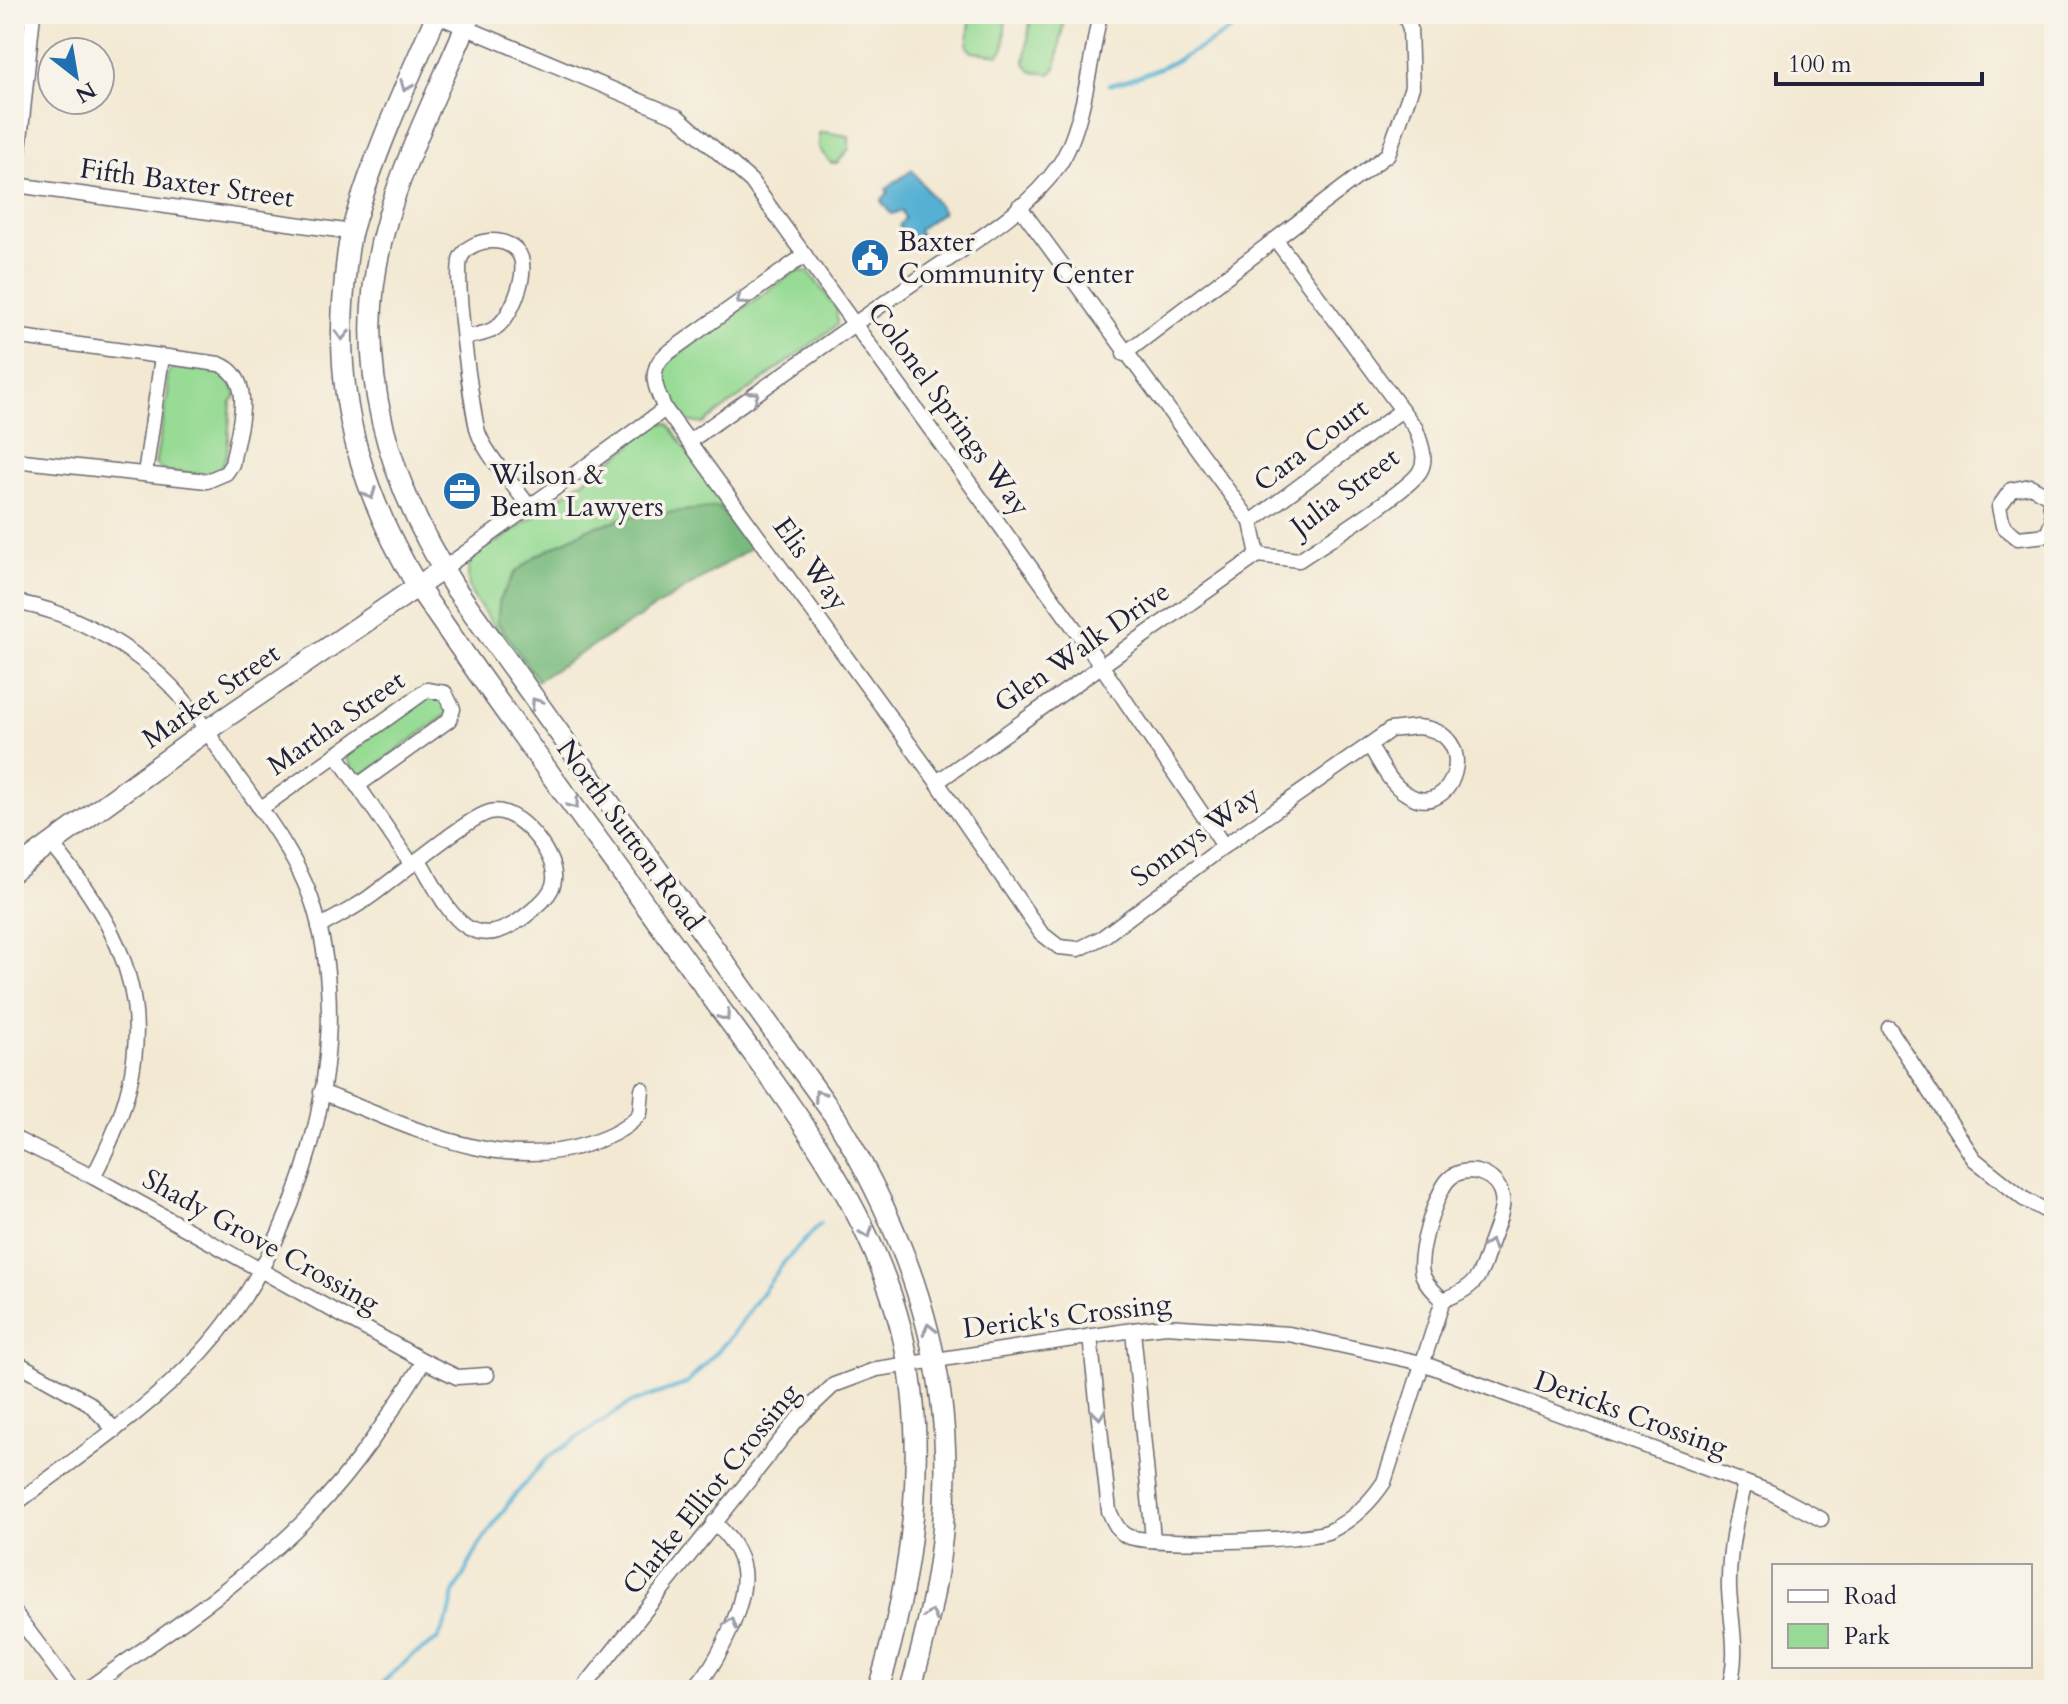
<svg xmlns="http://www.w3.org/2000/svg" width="2068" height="1704" font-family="Cardo,serif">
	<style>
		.green { fill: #97db94; stroke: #5c7e68; stroke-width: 2 }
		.forest { fill: #79bb7e; stroke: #4e6e5c; stroke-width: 2 }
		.water { fill: #55b0d3; stroke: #3c6987; stroke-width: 2 }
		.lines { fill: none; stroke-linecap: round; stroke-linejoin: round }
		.stream { stroke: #55b0d3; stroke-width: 4 }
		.street-casing { stroke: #6b6870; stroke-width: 17 }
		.secondary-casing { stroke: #6b6870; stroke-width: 23 }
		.street { stroke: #fff; stroke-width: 14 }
		.secondary { stroke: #fff; stroke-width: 20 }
		.oneway { stroke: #9c9ca7 }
		.labels { text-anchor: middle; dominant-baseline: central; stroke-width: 7; stroke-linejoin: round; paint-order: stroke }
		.street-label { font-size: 28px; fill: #22223b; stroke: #f7f3e8 }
		.poi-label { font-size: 28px; fill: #22223b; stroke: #f7f3e8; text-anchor: start }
	</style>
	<rect width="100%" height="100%" fill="#f7f3e8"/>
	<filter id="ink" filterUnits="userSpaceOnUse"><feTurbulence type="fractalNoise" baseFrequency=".0125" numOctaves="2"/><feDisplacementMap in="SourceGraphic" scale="16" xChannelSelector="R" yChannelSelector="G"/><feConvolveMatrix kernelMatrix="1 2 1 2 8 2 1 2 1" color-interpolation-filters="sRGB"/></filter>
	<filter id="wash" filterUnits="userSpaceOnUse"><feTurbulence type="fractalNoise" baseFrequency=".006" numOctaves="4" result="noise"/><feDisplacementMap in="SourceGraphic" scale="32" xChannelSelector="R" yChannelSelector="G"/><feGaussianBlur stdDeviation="1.8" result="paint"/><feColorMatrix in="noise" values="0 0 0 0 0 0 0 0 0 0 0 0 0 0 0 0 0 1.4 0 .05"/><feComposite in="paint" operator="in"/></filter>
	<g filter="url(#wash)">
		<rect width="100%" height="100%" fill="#f3e9d3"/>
		<!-- green -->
		<g class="green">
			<path d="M971,14H1006L1004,48L999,55L972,52L967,47Z"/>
			<path d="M1031,14H1065L1056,68L1050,74L1032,72L1025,63Z"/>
			<path d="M825,132L849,136V149L837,163H831L819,149V133Z"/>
			<path d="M796,271L809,272L837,309V325L703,424L685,421C672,403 654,386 665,364Z"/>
			<path d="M175,365C203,368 227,365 236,396L231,402L227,454L221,468L211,475L163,471L155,464L168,393L167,375Z"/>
			<path d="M663,423L669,424L736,523L743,525L756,544L534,682L472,595C462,573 470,542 498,542L631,446L634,439Z"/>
			<path d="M428,694H439L448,714L359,778L344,755Z"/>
		</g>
		<!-- forest -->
		<path class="forest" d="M719,507L752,547L538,680L497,622L500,598L515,573L536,556L588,529L627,517Z"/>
		<!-- water -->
		<path class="water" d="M912,170L943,212L918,230L921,235L913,241L899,226L905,218L901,211L891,214L881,201L888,192L886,189Z"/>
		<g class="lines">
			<!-- stream -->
			<g class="stream">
				<path d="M1109,85C1163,73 1211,42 1258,14"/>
				<path d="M374,1690L411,1657L438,1639L449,1616L454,1593L479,1546L510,1501L547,1458L630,1403L686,1384L729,1339L785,1261L820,1224"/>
			</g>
		</g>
	</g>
	<g filter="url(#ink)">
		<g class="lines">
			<!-- street casing -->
			<g class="street-casing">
				<g id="street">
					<path d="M436,15L678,117L751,181L1101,665L1224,846"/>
					<path d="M16,185L352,232"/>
					<path d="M14,197L33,14"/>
					<path d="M1019,206L1251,522L1258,555"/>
					<path d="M805,255L665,355C647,371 656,390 665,409L937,782L1041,933L1059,947L1079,949L1103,937L1224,846L1369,745"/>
					<path d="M14,336L219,364C258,379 237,432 232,464L226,473L207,481L14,460"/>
					<path d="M465,338C474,335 486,334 494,329C511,318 527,278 521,258C513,235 472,236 461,257C453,273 472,411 478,432C485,454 516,487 530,508"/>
					<path d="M1124,354L1388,154L1412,87L1410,28L1404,14"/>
					<path d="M690,441C764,388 838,335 913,283C961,249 1025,215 1059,165C1084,128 1090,59 1100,14"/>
					<path d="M145,474L162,357"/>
					<path d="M2030,486L2049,496L2053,519L2047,535L2018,538L2003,526L1999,507L2011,490Z"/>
					<path d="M1251,522L1402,410"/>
					<path d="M1258,555L1299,560C1321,545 1410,490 1420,471C1428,458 1420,442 1416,429L1276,240"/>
					<path d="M443,569L665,409"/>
					<path d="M14,602C77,612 147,654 187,704C204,724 217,747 232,769C263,812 302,862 316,914C356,1056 299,1247 201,1353C146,1412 78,1456 14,1505"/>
					<path d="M1417,727C1485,731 1452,823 1407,794C1389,784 1380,762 1369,745L1390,730Z"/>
					<path d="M336,754L412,865"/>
					<path d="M937,782L1258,555"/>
					<path d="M260,809L427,690L445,693L453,709L449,720L357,786"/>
					<path d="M52,845C146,957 163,1045 93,1177"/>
					<path d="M319,927C336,917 355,908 371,896C395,879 468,817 490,812C518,805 557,855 554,880C553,895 534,909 524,917C466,961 446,904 419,860"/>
					<path d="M1889,1028L1974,1159L2024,1199L2054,1215"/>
					<path d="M321,1092C406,1124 496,1174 588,1144C607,1138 628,1129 640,1113L642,1089"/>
					<path d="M14,1138L93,1177L424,1361L457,1377L487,1375"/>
					<path d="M1133,1330L1153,1539"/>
					<path d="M1090,1336L1109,1511C1113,1520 1118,1532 1127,1536C1148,1546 1309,1541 1330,1531C1354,1519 1370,1503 1384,1482L1443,1300C1476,1288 1481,1277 1490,1244C1494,1231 1505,1210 1502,1197C1498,1173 1466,1163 1449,1179C1436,1191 1415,1260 1423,1276C1427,1286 1436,1293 1443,1300"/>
					<path d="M14,1361L89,1403L115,1430"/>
					<path d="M14,1612L72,1690"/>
					<path d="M86,1690C163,1635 246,1581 312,1513C357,1467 390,1415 424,1361"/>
					<path d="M582,1690L796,1421L834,1385L877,1369L1133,1330L1166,1326L1289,1334L1422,1363L1770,1492L1821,1519"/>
					<path d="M693,1690C716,1666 748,1604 743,1570C740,1550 728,1535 714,1522"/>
					<path d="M1728,1690C1740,1657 1731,1623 1729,1589C1728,1553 1736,1517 1745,1483"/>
				</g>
			</g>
			<!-- secondary casing -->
			<g class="secondary-casing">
				<g id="secondary">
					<path d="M437,14C406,84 373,157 352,230C346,253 345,279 343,303C336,408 364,497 418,587C511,724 612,857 708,992C784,1097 869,1201 901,1329C930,1446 913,1576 878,1690"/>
					<path d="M471,14C443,81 409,147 388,217C348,350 383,475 455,588L836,1118C951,1310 975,1475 910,1690"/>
					<path d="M14,871L206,731L443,569"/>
				</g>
			</g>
			<!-- street -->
			<use href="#street" class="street"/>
			<!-- secondary -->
			<use href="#secondary" class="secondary"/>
		</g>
		<!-- one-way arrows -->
		<defs><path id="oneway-chevron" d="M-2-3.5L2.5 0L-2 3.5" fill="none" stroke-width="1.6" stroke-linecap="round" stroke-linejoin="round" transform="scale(2)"/></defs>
		<g class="oneway">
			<use href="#oneway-chevron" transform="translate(406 86) rotate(113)"/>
			<use href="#oneway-chevron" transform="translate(741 300) rotate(145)"/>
			<use href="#oneway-chevron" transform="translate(342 335) rotate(92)"/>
			<use href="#oneway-chevron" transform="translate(754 396) rotate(-36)"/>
			<use href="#oneway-chevron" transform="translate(370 494) rotate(69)"/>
			<use href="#oneway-chevron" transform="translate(536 703) rotate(-125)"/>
			<use href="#oneway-chevron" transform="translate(574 804) rotate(54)"/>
			<use href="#oneway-chevron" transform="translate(725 1016) rotate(55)"/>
			<use href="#oneway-chevron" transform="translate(819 1095) rotate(-126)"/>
			<use href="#oneway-chevron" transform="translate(867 1233) rotate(69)"/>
			<use href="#oneway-chevron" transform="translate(1490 1245) rotate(-72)"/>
			<use href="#oneway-chevron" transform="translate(929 1329) rotate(-104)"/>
			<use href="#oneway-chevron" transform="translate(1099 1414) rotate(84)"/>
			<use href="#oneway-chevron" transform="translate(931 1615) rotate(-77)"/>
			<use href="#oneway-chevron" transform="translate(731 1623) rotate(-72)"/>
		</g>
	</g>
	<!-- icons -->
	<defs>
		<g id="civic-disc" transform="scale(2)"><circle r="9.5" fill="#1f6fb2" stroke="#f7f3e8"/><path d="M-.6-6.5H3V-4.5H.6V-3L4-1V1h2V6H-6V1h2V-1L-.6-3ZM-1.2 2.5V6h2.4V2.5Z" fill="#fff"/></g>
		<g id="office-disc" transform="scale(2)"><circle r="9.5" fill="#1f6fb2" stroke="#f7f3e8"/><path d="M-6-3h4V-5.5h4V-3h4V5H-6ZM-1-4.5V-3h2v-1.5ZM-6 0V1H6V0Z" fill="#fff"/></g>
	</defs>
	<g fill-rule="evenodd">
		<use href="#civic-disc" x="870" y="258"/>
		<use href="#office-disc" x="462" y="491"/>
	</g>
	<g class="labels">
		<!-- street labels -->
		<g class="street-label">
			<text transform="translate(187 183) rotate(8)">Fifth Baxter Street</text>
			<text transform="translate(949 409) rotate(54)">Colonel Springs Way</text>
			<text transform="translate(1311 445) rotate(-37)">Cara Court</text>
			<text transform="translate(1345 492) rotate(-37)">Julia Street</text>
			<text transform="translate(811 564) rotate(54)">Elis Way</text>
			<text transform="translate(1082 647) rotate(-35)">Glen Walk Drive</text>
			<text transform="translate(211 696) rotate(-35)">Market Street</text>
			<text transform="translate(336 723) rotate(-35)">Martha Street</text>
			<text transform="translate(630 835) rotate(54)">North Sutton Road</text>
			<text transform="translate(1195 836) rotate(-36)">Sonnys Way</text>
			<text transform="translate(261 1241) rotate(29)">Shady Grove Crossing</text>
			<text transform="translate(1067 1316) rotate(-7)">Derick's Crossing</text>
			<text transform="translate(1631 1414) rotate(20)">Dericks Crossing</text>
			<text transform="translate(711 1489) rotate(-51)">Clarke Elliot Crossing</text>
		</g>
		<!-- poi labels -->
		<g class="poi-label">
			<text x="898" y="242">Baxter<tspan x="898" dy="32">Community Center</tspan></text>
			<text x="490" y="475">Wilson &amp;<tspan x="490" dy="32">Beam Lawyers</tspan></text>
		</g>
	</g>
	<!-- margin -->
	<rect width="2068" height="1704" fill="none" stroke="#f7f3e8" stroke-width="48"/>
	<!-- legend -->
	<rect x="1772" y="1564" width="260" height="104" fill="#f7f3e8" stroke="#a29fa3" stroke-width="2"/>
	<rect x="1788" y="1590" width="40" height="12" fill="#ffffff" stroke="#a29fa3" stroke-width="2"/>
	<text x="1844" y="1604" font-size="24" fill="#22223b">Road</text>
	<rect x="1788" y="1624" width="40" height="24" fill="#97db94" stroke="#a29fa3" stroke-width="2"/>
	<text x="1844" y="1644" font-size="24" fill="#22223b">Park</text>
	<!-- north arrow -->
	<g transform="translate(76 76) rotate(149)"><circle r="38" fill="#f7f3e8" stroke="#a29fa3" stroke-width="2"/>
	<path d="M0-6L14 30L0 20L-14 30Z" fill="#1f6fb2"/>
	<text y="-12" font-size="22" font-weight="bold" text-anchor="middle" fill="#22223b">N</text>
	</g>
	<!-- scale -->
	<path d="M1776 72v12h206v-12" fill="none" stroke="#22223b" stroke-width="4"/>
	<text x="1788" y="72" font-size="24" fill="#22223b" stroke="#f7f3e8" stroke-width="6" paint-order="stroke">100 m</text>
</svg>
